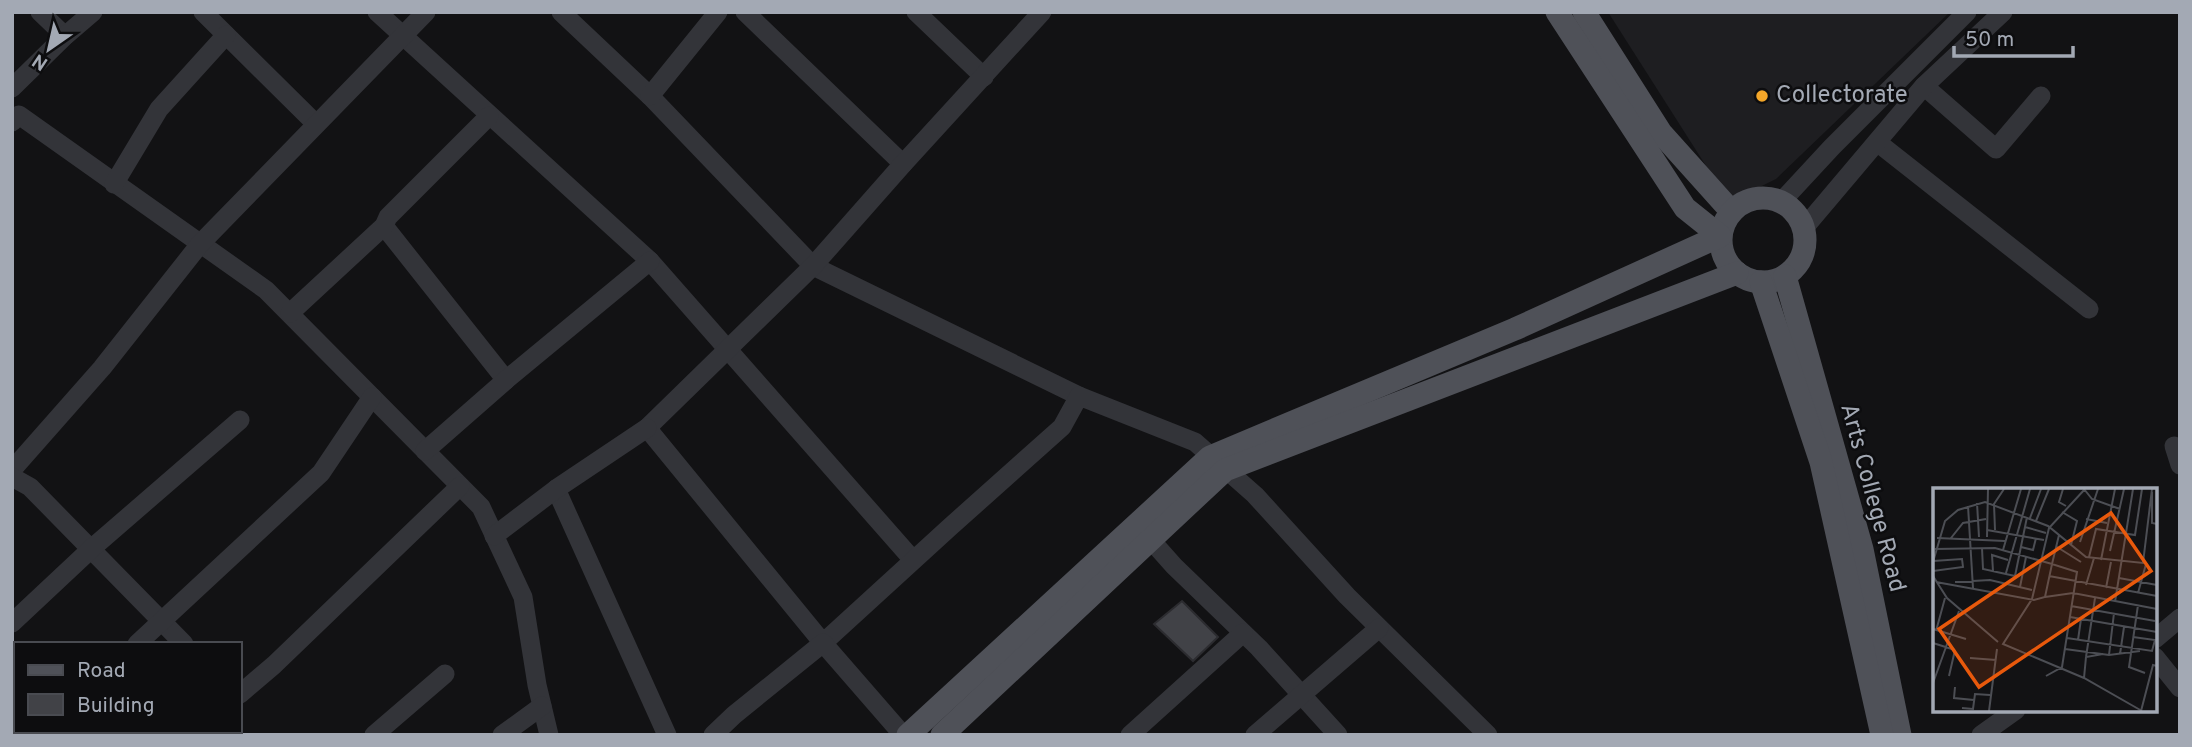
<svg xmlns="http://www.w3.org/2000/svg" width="2192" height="747" font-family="Overpass,sans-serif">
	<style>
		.built { fill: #1e1e21 }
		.building { fill: #414247; stroke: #2c2c30; stroke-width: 2 }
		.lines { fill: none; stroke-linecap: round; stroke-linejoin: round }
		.minor { stroke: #333439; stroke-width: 19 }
		.major { stroke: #4f5158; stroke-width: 23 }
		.poi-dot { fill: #f4a629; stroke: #0d0d0f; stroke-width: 2.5 }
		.labels { text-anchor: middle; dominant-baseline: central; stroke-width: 5; stroke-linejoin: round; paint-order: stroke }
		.poi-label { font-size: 24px; fill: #a3a9b4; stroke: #0d0d0f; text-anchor: start }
		.street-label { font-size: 24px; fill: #a3a9b4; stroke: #0d0d0f }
		.inset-road { fill: none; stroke: #4c4e54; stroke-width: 2 }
		.view { fill: #e8590c; fill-opacity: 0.15; stroke: #e8590c; stroke-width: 3.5 }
		.inset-edge { fill: none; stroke: #a3a9b4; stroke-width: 3.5 }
	</style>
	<rect width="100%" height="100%" fill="#121214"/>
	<!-- built -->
	<path class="built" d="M1608,12H1950L1776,179L1729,202Z"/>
	<!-- building -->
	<path class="building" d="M1182,601L1218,637L1193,661L1154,624Z"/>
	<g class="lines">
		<!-- minor -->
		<g class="minor">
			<path d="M40,12L65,36"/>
			<path d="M203,12L316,124"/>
			<path d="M377,12L650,261L913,560"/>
			<path d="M561,12L650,96L813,266L1079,396"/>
			<path d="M745,12L903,164"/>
			<path d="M916,12L984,77"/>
			<path d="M1042,12L903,164L813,266L647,428L823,643L950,527L1062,427L1079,396L1195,442L1255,495L1347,596L1488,735"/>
			<path d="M1924,86L1996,149L2041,96"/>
			<path d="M12,88L65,36L93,12"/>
			<path d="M650,96L718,12"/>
			<path d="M12,122L19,115L266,290L481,507L523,597L537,685L549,735"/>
			<path d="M1877,142L2089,309"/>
			<path d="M114,184L159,109L226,35"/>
			<path d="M1781,202L1832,147L1967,12"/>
			<path d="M384,226L506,380"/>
			<path d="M1804,228L1924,86L2003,12"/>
			<path d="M290,313L384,226L388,217L489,116"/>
			<path d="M2174,446L2180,465"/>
			<path d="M425,451L506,380L650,261"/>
			<path d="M12,470L102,368L200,244L426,12"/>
			<path d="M12,477L30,487L184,644"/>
			<path d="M556,489L667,735"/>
			<path d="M494,536L556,489L647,428"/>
			<path d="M1150,539L1174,566L1259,648L1338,735"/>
			<path d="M12,623L91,549L240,420"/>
			<path d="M2155,639L2180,618"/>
			<path d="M137,644L321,473L372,397"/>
			<path d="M2155,657L2180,688"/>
			<path d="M240,694L274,665L460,486"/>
			<path d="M140,731L143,735"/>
			<path d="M44,735L48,731"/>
			<path d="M374,735L445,674"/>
			<path d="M502,735L542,706"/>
			<path d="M713,735L734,715L823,643L903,735"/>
			<path d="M1130,735L1243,633"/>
			<path d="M1255,735L1379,628"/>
			<path d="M1981,735L2016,710"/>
		</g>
		<!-- major -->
		<g class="major">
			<path d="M1584,12L1661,133L1731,211"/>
			<circle cx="1763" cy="240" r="42"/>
			<path d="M1785,276L1862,549L1900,735"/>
			<path d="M1761,282L1821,462L1882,735"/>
			<path d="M908,735L1210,457L1515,329L1720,236L1685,208L1557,12"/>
			<path d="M942,735L1225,470L1737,273"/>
		</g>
	</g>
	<!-- markers -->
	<circle class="poi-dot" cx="1762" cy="96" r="7"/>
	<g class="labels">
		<!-- poi labels -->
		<g class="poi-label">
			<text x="1776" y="96">Collectorate</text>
		</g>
		<!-- street labels -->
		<g class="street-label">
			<text transform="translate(1872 498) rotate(75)">Arts College Road</text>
		</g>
	</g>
	<!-- overview -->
	<g transform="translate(1933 488)">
		<rect width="224" height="224" fill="#121214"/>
		<path class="inset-road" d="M130,1L126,14L133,18M151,1L159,11L187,21M152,1L116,40L99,111L70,156L151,190L209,223M219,4V35L224,36M44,15L46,49M35,18L40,100M129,24L144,33L138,57M97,30L108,1M153,31L174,35M103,33L116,1M92,39L113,45M54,42L111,52M62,42L61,16L71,1M54,49L55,1M4,50L72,53M18,50L30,35L53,31M147,54L165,1M88,59L100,62L103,50M124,59L148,74M49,60L50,81L82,88L94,29M2,61L62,60L119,76L126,47M70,62L88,1M177,63L191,1M156,69L163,41L202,47L209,1M168,72L182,1M0,74L12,33L25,22L52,14L115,38L153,69L210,75L219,1M0,83L30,79L29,71L0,73M60,83L59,67L75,72M73,85L97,1M0,88L14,110L65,154M116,88L224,108M186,90L224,97M3,94L101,112L112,109L119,76L144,84L129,179L113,188M22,94L57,92L99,102M153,97L161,70M87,99L93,69M173,100L178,74M205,105L213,76M112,109L140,105L224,121M182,114L200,1M205,117L196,179L212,185M138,118L222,133M137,129L224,144M0,141L33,151M3,143L12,110M134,150L219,163L222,152L200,149M145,152L148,131M0,155L22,162M132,161L176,167L207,163M187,166L191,139M176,167L181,125M153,169L162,110M37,170L63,172M16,188L22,162M151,190L153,169L170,166M0,195L26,123M22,199L21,210L41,212M29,220L40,221L42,206L57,207M56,223L64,161M208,223L220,177L224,178"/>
		<path class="view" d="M178,25L218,83L46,199L6,141Z"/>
		<rect width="224" height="224" class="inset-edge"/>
	</g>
	<!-- border -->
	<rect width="2192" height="747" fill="none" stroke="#a3a9b4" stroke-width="28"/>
	<!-- legend -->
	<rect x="14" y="642" width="228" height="91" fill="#0d0d0f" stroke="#494b51" stroke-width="2"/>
	<rect x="28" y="665" width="35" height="10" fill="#4f5158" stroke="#494b51" stroke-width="2"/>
	<text x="77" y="677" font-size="21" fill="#a3a9b4">Road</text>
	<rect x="28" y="694" width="35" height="21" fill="#414247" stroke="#494b51" stroke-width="2"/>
	<text x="77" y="712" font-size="21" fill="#a3a9b4">Building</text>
	<!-- north arrow -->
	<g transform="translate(49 49) rotate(214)" stroke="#0d0d0f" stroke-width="5" paint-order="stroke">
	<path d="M0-5L12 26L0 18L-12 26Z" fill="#a3a9b4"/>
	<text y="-10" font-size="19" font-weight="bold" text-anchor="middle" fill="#a3a9b4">N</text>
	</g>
	<!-- scale -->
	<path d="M1954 46v10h119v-10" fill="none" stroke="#a3a9b4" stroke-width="3.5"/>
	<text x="1965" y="46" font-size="21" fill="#a3a9b4" stroke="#0d0d0f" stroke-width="5" paint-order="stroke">50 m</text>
</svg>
